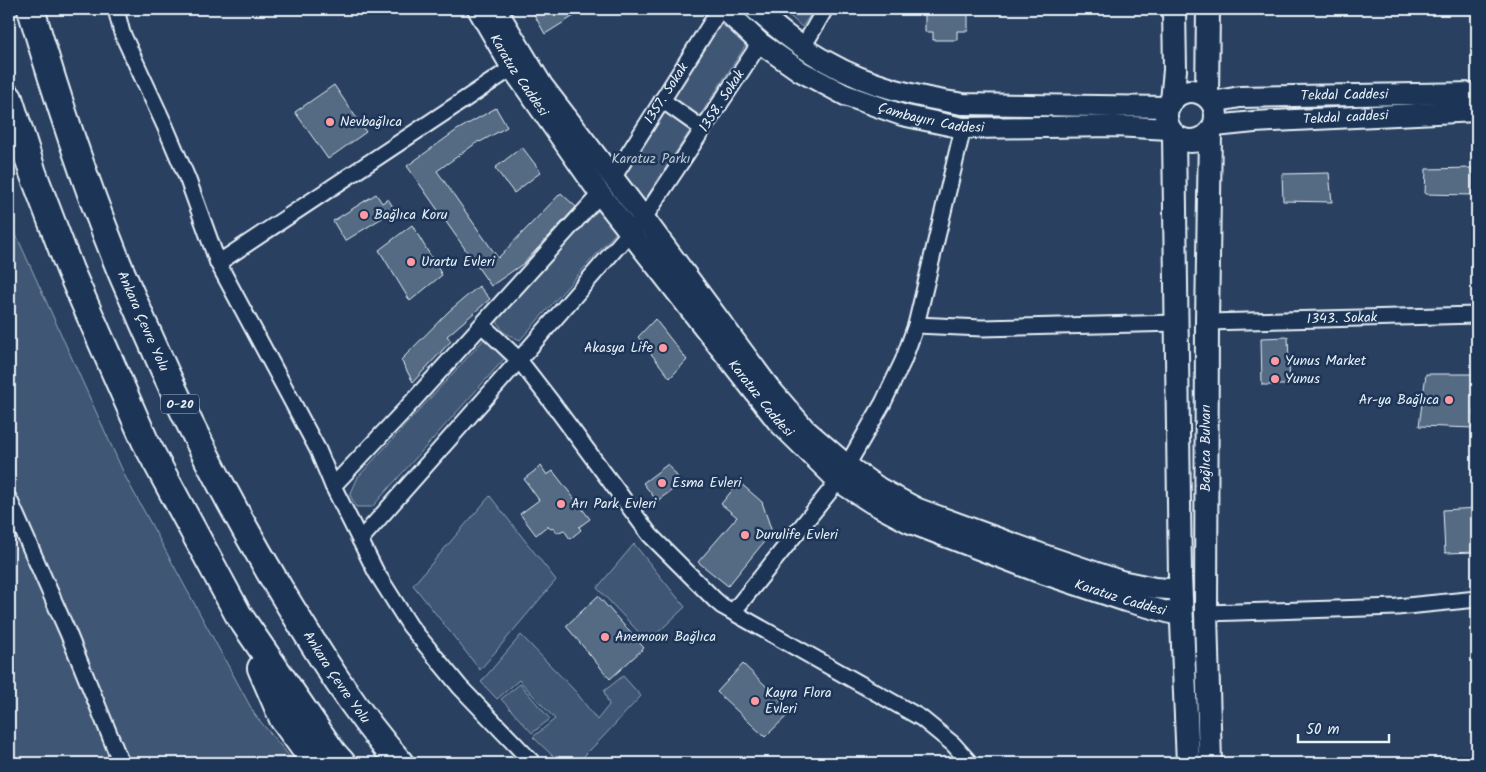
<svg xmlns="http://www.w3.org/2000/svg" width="1486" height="772" font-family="Kalam,sans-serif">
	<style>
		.green { fill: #415774; stroke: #94a4b6 }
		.building { fill: #556a83; stroke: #e8f1f8 }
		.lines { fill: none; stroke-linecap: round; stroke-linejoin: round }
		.street-casing { stroke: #e8f1f8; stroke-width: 19 }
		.secondary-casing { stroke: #e8f1f8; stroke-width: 24 }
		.primary-casing { stroke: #e8f1f8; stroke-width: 26 }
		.highway-casing { stroke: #e8f1f8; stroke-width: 30 }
		.street { stroke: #1d3557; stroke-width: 15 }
		.secondary { stroke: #1d3557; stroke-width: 20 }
		.primary { stroke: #1d3557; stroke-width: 22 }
		.highway { stroke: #1d3557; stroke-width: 26 }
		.poi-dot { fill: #ff9aa2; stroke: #1d3557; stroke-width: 2 }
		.labels { text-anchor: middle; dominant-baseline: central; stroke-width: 5; stroke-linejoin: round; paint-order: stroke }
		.shield { fill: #1d3557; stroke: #abb9c8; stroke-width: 1 }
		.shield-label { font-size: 12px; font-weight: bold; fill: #e8f1f8 }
		.street-label { font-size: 14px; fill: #e8f1f8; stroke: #1d3557 }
		.poi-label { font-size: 14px; fill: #e8f1f8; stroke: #1d3557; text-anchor: start }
		.park-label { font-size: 14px; fill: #b6c3d0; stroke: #1d3557 }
	</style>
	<rect width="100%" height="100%" fill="#294061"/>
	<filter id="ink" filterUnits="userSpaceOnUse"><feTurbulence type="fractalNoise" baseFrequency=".02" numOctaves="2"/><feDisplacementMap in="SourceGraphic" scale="10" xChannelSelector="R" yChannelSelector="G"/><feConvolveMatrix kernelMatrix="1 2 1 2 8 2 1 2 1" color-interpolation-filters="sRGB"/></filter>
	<g filter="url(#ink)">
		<!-- green -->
		<g class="green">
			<path d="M782,9H814L802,27Z"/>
			<path d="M720,23L746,45L646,198L638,202L620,182L623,172Z"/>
			<path d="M602,208L618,230L520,340L503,332L497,321L587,219Z"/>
			<path d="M9,219L126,478L255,715L295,763H9Z"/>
			<path d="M487,336L500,346L505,358L372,507H356L350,495L358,477Z"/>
			<path d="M490,496L556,580L480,670L413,585Z"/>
			<path d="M634,544L685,607L648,642L597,588Z"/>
			<path d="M521,635L576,692L597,720L609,705L604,691L623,676L641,696L602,738L582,758L558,761L533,737L555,719L519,680L497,699L481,682Z"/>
			<path d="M520,684L550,719L532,733L501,699Z"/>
		</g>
		<!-- building -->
		<g class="building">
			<path d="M531,9H585L545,34Z"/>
			<path d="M925,9H968V31H957V40H933V32H925Z"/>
			<path d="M334,85L366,132L328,159L295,112Z"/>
			<path d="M496,108L507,127L480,142L479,141L437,171L498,258L561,193L576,207L524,263L491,286L407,166L457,130Z"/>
			<path d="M522,147L541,172L514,193L495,168Z"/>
			<path d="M1473,168L1472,195L1425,194L1426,169Z"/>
			<path d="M1329,173L1332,202L1283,201L1282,174Z"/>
			<path d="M376,194L382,203L388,199L395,210L345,241L333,221Z"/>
			<path d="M412,225L442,275L410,301L379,250Z"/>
			<path d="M479,286L490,299L447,336L451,341L413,382L401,360L449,311Z"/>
			<path d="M655,319L687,360L670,378L638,337Z"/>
			<path d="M1288,337L1290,385H1262L1261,338Z"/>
			<path d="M1426,374H1476L1474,428L1419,426Z"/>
			<path d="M668,464L682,483L657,501L643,483Z"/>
			<path d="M541,466L547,475L553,471L590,519L579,527L581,530L570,539L564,530L557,533L554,528L551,529L547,526L536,535L520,514L539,500L524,479Z"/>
			<path d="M739,482L762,502L772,532L728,586L698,562L737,517L721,504Z"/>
			<path d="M1477,508V552L1445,553L1443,510Z"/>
			<path d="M598,596L644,648L610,679L566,626Z"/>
			<path d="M743,664L792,711L765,737L717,692Z"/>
		</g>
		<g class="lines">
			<!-- street casing -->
			<g class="street-casing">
				<g id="street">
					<path d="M116,9L122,33L165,126L188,180L218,263L318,450L333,486L376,572L410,626L460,687L533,763"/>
					<path d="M760,43L644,218L630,232L519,360L550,400L650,535L715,600L722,606L921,718L953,744L970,763"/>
					<path d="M803,47L825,9"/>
					<path d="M662,100L703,129"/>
					<path id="s1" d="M613,178L720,9"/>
					<path d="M218,263L512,68"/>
					<path id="s2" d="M1207,322L1477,315"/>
					<path d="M916,325L982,328L1177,323"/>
					<path d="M333,486L402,413L600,194"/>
					<path d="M9,499L68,633L121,763"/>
					<path d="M360,540L519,360L482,325"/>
					<path d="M733,612L838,481L883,403L903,361L916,325L963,128"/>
					<path d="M1206,613L1397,607L1477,599"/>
				</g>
			</g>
			<!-- secondary casing -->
			<g class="secondary-casing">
				<g id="secondary">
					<path id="s3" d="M478,9L512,68L600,194L778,422L838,481L872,503L908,522L1036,571L1126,601L1182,616"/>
					<path d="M496,9L542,85L644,218L768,386L805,429L848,466L879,488L918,509L1041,554L1121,581L1155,588L1181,590"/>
					<path id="s4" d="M724,9L760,43L800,71L845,95L902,115L963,128L1115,126L1169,129"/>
					<path d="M755,9C778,29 802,49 829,63C867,85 920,98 963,104L1168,107"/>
					<path id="s5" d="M1213,102L1240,97L1477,93"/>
					<path id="s6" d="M1215,126L1254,122L1477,111"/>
				</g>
			</g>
			<!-- primary casing -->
			<g class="primary-casing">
				<g id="primary">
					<circle cx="1191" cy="116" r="25"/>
					<path d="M1207,96L1208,9"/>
					<path d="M1172,101L1175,70L1174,9"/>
					<path d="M1210,134L1207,322L1206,613L1210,763"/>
					<path d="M1174,135L1180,576L1188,763"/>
				</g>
			</g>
			<!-- highway casing -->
			<g class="highway-casing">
				<g id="highway">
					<path id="s7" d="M31,9C55,91 82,174 114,254C122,276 133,298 142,320C183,415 230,507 284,596C319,654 355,712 400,763"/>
					<path d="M9,98L33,173L70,270L145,441L238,614L333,753L342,763"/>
					<path d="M261,668L283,719L315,763"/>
				</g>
			</g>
			<!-- street -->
			<use href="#street" class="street"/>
			<!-- secondary -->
			<use href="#secondary" class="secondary"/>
			<!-- primary -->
			<use href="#primary" class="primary"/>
			<!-- highway -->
			<use href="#highway" class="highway"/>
		</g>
	</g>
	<!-- markers -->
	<g class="poi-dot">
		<circle cx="330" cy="122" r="5"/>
		<circle cx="364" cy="215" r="5"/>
		<circle cx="411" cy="262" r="5"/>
		<circle cx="663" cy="348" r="5"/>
		<circle cx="1275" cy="361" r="5"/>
		<circle cx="1275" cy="379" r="5"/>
		<circle cx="1449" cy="400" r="5"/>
		<circle cx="662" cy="483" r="5"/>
		<circle cx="561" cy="504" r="5"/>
		<circle cx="745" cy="535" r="5"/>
		<circle cx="605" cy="637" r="5"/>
		<circle cx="755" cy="701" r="5"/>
	</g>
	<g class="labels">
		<!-- shield labels -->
		<rect class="shield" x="161" y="394.5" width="38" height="19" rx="4"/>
		<g class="shield-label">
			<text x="180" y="404">O-20</text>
		</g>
		<!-- street labels -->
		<g class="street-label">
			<text stroke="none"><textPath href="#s3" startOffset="78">Karatuz Caddesi</textPath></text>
			<text stroke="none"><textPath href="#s1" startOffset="100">1357. Sokak</textPath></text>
			<text stroke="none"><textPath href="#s5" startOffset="132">Tekdal Caddesi</textPath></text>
			<text transform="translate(722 101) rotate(-57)">1358. Sokak</text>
			<text stroke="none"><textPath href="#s4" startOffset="239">Çambayırı Caddesi</textPath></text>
			<text stroke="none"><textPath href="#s6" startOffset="131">Tekdal caddesi</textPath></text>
			<text stroke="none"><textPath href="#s2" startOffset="135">1343. Sokak</textPath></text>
			<text stroke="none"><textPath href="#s7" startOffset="332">Ankara Çevre Yolu</textPath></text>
			<text stroke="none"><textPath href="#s3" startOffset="482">Karatuz Caddesi</textPath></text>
			<text transform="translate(1206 448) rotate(-90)">Bağlıca Bulvarı</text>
			<text stroke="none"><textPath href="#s3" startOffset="902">Karatuz Caddesi</textPath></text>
			<text stroke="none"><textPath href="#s7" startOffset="738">Ankara Çevre Yolu</textPath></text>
		</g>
		<!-- poi labels -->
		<g class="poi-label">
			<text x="340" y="122">Nevbağlıca</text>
			<text x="374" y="215">Bağlıca Koru</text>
			<text x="421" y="262">Urartu Evleri</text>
			<text x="653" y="348" text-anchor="end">Akasya Life</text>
			<text x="1285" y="361">Yunus Market</text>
			<text x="1285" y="379">Yunus</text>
			<text x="1439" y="400" text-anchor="end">Ar-ya Bağlıca</text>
			<text x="672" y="483">Esma Evleri</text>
			<text x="571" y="504">Arı Park Evleri</text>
			<text x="755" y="535">Durulife Evleri</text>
			<text x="615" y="637">Anemoon Bağlıca</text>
			<text x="765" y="693">Kayra Flora<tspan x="765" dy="16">Evleri</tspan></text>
		</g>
		<!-- park labels -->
		<g class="park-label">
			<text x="651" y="159">Karatuz Parkı</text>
		</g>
	</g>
	<!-- margin -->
	<rect width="1486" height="772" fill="none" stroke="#1d3557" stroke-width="30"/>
	<rect x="15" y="15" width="1456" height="742" fill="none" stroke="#e8f1f8" stroke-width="2" filter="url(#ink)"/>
	<!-- scale -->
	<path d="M1298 734v8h91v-8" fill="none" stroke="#e8f1f8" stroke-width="2.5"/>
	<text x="1306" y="734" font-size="15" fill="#e8f1f8" stroke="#1d3557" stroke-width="4" paint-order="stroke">50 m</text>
</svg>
